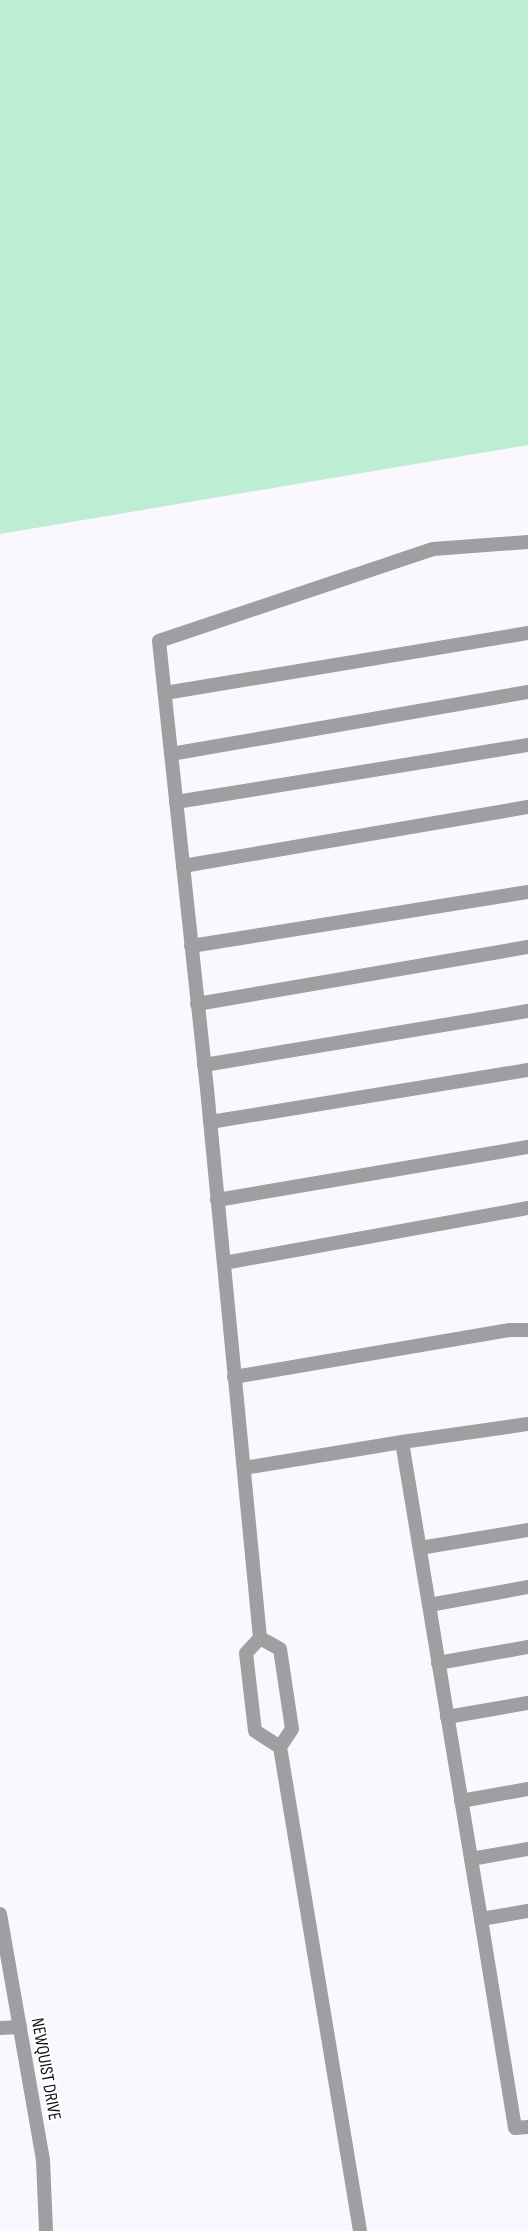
<svg xmlns="http://www.w3.org/2000/svg" width="528" height="2231" font-family="'Sofia Sans Condensed',sans-serif">
	<style>
		.green { fill: #bdedd2 }
		.lines { fill: none; stroke-linecap: round; stroke-linejoin: round }
		.service { stroke: #a09ea1; stroke-width: 14 }
		.minor { stroke: #a09ea1; stroke-width: 14 }
		.labels { text-anchor: middle; dominant-baseline: central; stroke-width: 4; stroke-linejoin: round; paint-order: stroke }
		.street-label { font-size: 18px; fill: #0f0d10; stroke: #fff }
	</style>
	<rect width="100%" height="100%" fill="#fbf7ff"/>
	<!-- green -->
	<path class="green" d="M0,0H528V445L0,534Z"/>
	<g class="lines">
		<!-- service -->
		<g class="service">
			<path d="M165,693L528,633"/>
			<path d="M171,754L528,692"/>
			<path d="M176,802L528,745"/>
			<path d="M183,866L528,807"/>
			<path d="M191,946L528,892"/>
			<path d="M197,1004L528,947"/>
			<path d="M204,1065L528,1011"/>
			<path d="M210,1122L528,1070"/>
			<path d="M217,1200L528,1147"/>
			<path d="M224,1263L528,1208"/>
			<path d="M234,1377L510,1330H528"/>
			<path d="M402,1442L528,1424"/>
			<path d="M244,1468L402,1442L481,1919"/>
			<path d="M420,1548L528,1530"/>
			<path d="M429,1605L528,1587"/>
			<path d="M260,1638L207,1089L159,641L433,549L528,542"/>
			<path d="M438,1663L528,1647"/>
			<path d="M447,1717L528,1703"/>
			<path d="M280,1747L255,1731L246,1653L260,1638L280,1649L292,1729L280,1747L360,2231"/>
			<path d="M461,1801L528,1789"/>
			<path d="M471,1859L528,1849"/>
			<path d="M528,1911L481,1919L515,2128L528,2127"/>
		</g>
		<!-- minor -->
		<g class="minor">
			<path d="M0,1914L43,2160L46,2231"/>
			<path d="M0,2028L20,2027"/>
		</g>
	</g>
	<g class="labels">
		<!-- street labels -->
		<g class="street-label">
			<text transform="translate(46 2069) rotate(80)">NEWQUIST DRIVE</text>
		</g>
	</g>
</svg>
